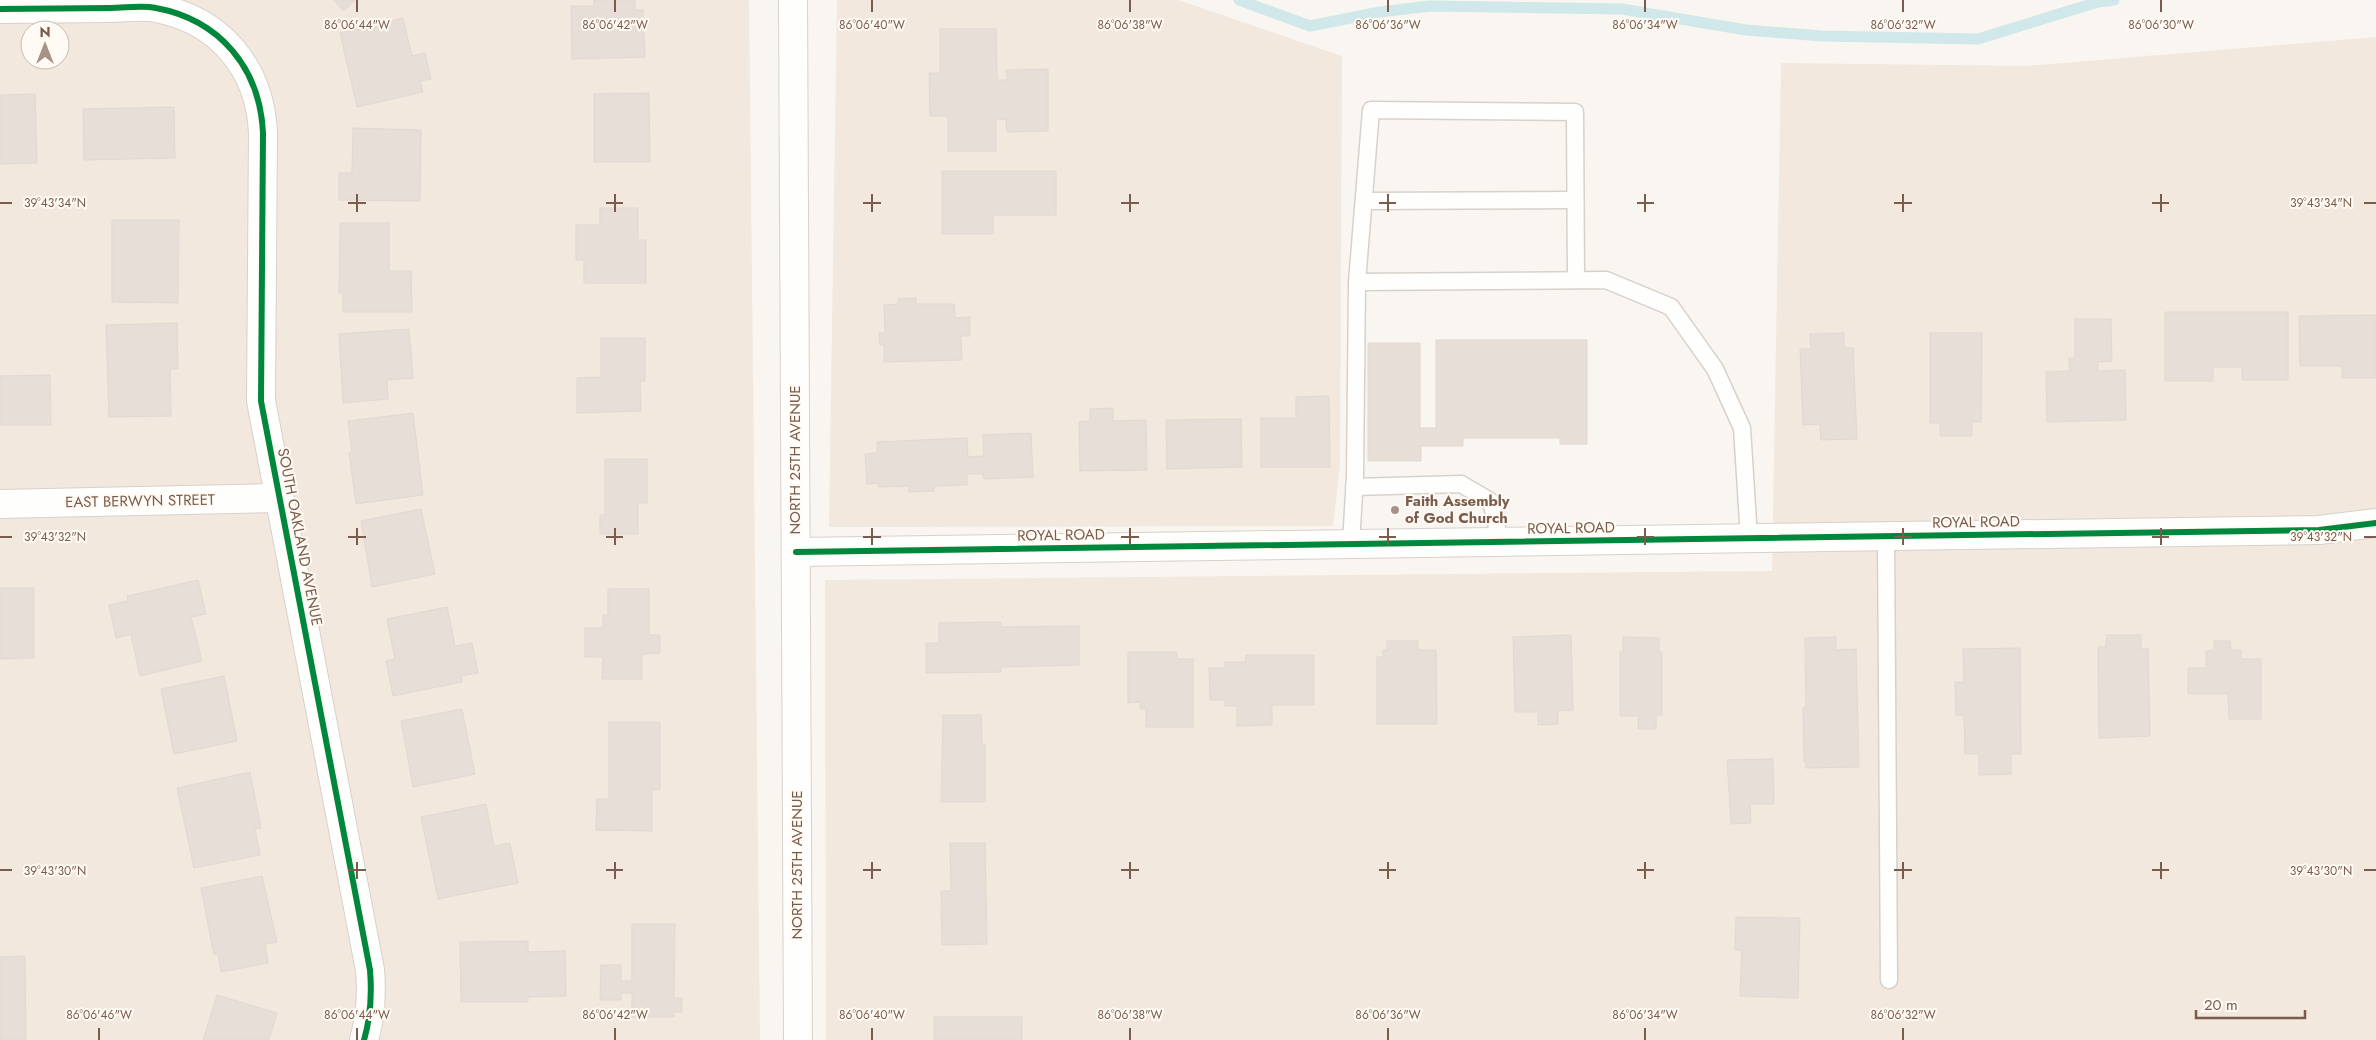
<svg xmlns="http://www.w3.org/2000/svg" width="2376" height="1040" font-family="Jost,sans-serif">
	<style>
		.residential { fill: #f2e8de; fill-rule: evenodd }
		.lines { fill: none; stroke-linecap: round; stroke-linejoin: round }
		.stream { stroke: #d0e8ea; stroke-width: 11 }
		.building { fill: #e6ded7; stroke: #e2d8d2 }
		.lane-casing { stroke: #d7d1cb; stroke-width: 19 }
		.street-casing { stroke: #d7d1cb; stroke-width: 30 }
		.secondary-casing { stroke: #d9d2cb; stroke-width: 30 }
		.lane { stroke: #fefefd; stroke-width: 16 }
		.street { stroke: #fefefd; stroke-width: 28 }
		.secondary { stroke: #fefefd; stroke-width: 28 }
		.cycleway-casing { stroke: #fffaf3; stroke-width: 9 }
		.cycleway { stroke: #00873e; stroke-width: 6 }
		.ticks { fill: none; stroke: #7a5c4d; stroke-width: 2 }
		.poi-dot { fill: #a69286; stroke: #fffaf3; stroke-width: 2 }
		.labels { text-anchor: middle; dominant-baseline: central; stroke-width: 4; stroke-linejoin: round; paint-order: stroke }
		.street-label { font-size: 15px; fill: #7a5c4d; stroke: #fffaf3 }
		.poi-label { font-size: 15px; font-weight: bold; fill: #7a5c4d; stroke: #fffaf3; text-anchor: start }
		.ticks-label { font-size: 12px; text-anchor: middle; fill: #7a5c4d; stroke: #fffaf3; stroke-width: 4; stroke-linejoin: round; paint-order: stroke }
	</style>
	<rect width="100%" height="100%" fill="#f9f5f0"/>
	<!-- residential -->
	<g class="residential">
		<path d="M0,0H749L760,1040H0ZM30,30H60V60H30Z"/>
		<path d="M837,0H1178L1342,56L1340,465L1333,526L829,527Z"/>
		<path d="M2376,37V1040H826L825,580L1772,571L1781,63L2026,66Z"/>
	</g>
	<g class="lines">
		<!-- stream -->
		<path class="stream" d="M1239,0L1310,26L1380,12L1430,6L1622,9L1746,30L1822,36L1978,39L2098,2L2114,0"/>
	</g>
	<!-- building -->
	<g class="building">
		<path d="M334,0H356L343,11Z"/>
		<path d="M594,0H635V10H643L645,57L572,59L571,6H594Z"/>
		<path d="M403,18L412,56L425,53L431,79L420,81L423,92L357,107L340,33Z"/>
		<path d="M940,29H996L997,80H1007L1006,70L1048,69V131L1007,132L1006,119L996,120V151H948V116H930L929,73H940Z"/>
		<path d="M649,93L650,162H594V94Z"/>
		<path d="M35,94L37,163L0,164V95Z"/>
		<path d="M174,107L175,158L84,160L83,109Z"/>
		<path d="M353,128L421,130L420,201L339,200V173H352Z"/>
		<path d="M942,171H1056V215H993V234H942Z"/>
		<path d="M600,208H638V240H646V283H584V260H576V225H600Z"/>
		<path d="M112,220H179L178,303L112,302Z"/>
		<path d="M340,223H389V271H411L412,312H343V293H339Z"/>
		<path d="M916,298V304H954L955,318L970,317V336H961L962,360L884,362V345H880L879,333H885L884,305L898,304V299Z"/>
		<path d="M2165,312H2288V380H2242V367H2213V381H2165Z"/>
		<path d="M2376,315V378H2342V366H2300L2299,316Z"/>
		<path d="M2075,319H2111L2112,361L2098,362V371L2125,370L2126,420L2047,422L2046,372L2070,371L2069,358H2075Z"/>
		<path d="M177,323L178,369H170L171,416L109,417L106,325Z"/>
		<path d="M409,329L413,378L387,380L388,399L343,403L339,334Z"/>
		<path d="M1844,333V348H1853L1857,439L1821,440L1820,424L1803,425L1800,349H1811L1810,334Z"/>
		<path d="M1930,333H1982L1981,422H1972V436H1940V423H1930Z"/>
		<path d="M601,338H645V381H640L641,411L577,413V378L601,377Z"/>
		<path d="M1436,340H1587V444H1560V438H1463V446H1421V461H1368V343H1420V428H1436Z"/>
		<path d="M50,375L51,425H0V376Z"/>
		<path d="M1329,396L1330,467H1261V418H1296V397Z"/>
		<path d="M1113,408V421L1146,420L1147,470L1080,471L1079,422L1090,421V409Z"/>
		<path d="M413,413L423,495L356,504L349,453H352L348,421Z"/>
		<path d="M1241,419L1242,467L1167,469L1166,420Z"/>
		<path d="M1031,433L1033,477L984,479L983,474H967V485L934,486V491L909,492V486L879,487L878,483L867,484L865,454L877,453V442L967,438L968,457L984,456L983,435Z"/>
		<path d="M605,459H647V503H638V534H600V515H605Z"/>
		<path d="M421,509L435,574L372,587L361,521Z"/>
		<path d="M198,580L206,614L191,617L202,661L140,676L131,634L116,638L109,605L128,601L127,596Z"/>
		<path d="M0,588H34V658L0,659Z"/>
		<path d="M608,589H649V635H660V653L642,654V679H602L603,657H585V628H603V615H608Z"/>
		<path d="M447,607L455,646L472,643L478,673L461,676L462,682L393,696L386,661L395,659L387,619Z"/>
		<path d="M1001,622V627L1079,626V665L1001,667V672L926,673V643H939V623Z"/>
		<path d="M1571,635L1573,710L1558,711V724L1538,725V712H1515L1513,637Z"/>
		<path d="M2106,635H2141V649L2148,648L2150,736L2099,738L2098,647H2106Z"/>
		<path d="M1623,637L1659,638V652H1662V715H1656V729H1638L1639,716H1620V652H1623Z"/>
		<path d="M1836,637V650L1856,649L1859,767L1806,768V762H1804L1803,708H1806L1805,638Z"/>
		<path d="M1387,641H1418V650H1436L1437,724H1377V657H1383V650H1387Z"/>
		<path d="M2214,641H2230L2231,650H2241V659H2261V719H2229L2228,694H2188V668H2206V651L2214,650Z"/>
		<path d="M2020,648L2021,754H2011V774L1979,775V754H1965L1964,715H1956L1955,682H1964L1963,649Z"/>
		<path d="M1128,652H1177V659H1193V727H1146V709H1140V702L1128,703Z"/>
		<path d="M1246,655H1314V705H1272V725L1237,726V706H1225V700H1210L1209,668H1225V662H1245Z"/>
		<path d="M224,676L237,741L174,754L161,689Z"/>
		<path d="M462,709L475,774L413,787L401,721Z"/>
		<path d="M943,715H981L982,744H985V802H941Z"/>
		<path d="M609,722H660V790H652V831L596,830L597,799H609Z"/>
		<path d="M1773,759L1774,804H1750L1751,823L1731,824L1727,760Z"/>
		<path d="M250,772L261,828L255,829L260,855L194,868L177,788Z"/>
		<path d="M486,804L494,846L510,843L518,883L438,899L421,817Z"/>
		<path d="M950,843H985L987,944L942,945L941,891H951Z"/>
		<path d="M262,876L277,942L265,944L268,963L221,972L218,954L214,955L201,888Z"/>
		<path d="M1736,917L1800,918L1798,998L1740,996L1742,950H1735Z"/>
		<path d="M632,924H675L674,998H682V1012H674V1017H632V993H621V1000H600L601,965H621V981H632Z"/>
		<path d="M528,941V952L565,951L566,996L528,997V1002H461L460,942Z"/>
		<path d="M25,956L26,1040H0V957Z"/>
		<path d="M217,995L277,1013L269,1040H203Z"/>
		<rect x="934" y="1017" width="88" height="23"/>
	</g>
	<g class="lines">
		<!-- lane casing -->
		<g class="lane-casing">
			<g id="lane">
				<path d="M1364,201L1575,200"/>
				<path d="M1357,282L1606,280L1671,307L1715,369L1742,428L1749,538"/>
				<path d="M1354,487L1461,484L1490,501L1495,515L1499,542"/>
				<path d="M1886,536L1889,980"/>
				<path d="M1351,543L1355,477L1357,282L1371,110L1575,112L1576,280"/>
			</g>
		</g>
		<!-- street casing -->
		<g class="street-casing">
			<g id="street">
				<path d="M0,9C37,9 74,8 111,8C125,8 142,5 156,8C220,20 260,68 263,133L261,401L370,970C372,994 371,1016 364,1040"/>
				<path d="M0,504L279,498"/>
				<path d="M796,552L2319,530L2376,523"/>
			</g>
		</g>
		<!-- secondary casing -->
		<g class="secondary-casing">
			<path id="secondary" d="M793,0L798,1040"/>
		</g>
		<!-- lane -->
		<use href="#lane" class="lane"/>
		<!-- street -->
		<use href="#street" class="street"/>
		<!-- secondary -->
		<use href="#secondary" class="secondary"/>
		<!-- cycleway casing -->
		<g class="cycleway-casing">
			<g id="cycleway">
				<path d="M0,9C37,9 74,8 111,8C125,8 142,5 156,8C220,20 260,68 263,133L261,401L370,970C372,994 371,1016 364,1040"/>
				<path d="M796,552L2319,530L2376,523"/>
			</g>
		</g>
		<!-- cycleway -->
		<use href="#cycleway" class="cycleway"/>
	</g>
	<!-- ticks -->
	<path class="ticks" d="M357,0V12M615,0V12M872,0V12M1130,0V12M1388,0V12M1645,0V12M1903,0V12M2161,0V12M357,194V212M615,194V212M872,194V212M1130,194V212M1388,194V212M1645,194V212M1903,194V212M2161,194V212M0,203H12M348,203H366M606,203H623M863,203H881M1121,203H1139M1379,203H1396M1637,203H1654M1894,203H1912M2152,203H2169M2364,203H2376M357,528V545M615,528V545M872,528V545M1130,528V545M1388,528V545M1645,528V545M1903,528V545M2161,528V545M0,537H12M348,537H366M606,537H623M863,537H881M1121,537H1139M1379,537H1396M1637,537H1654M1894,537H1912M2152,537H2169M2364,537H2376M357,862V879M615,862V879M872,862V879M1130,862V879M1388,862V879M1645,862V879M1903,862V879M2161,862V879M0,870H12M348,870H366M606,870H623M863,870H881M1121,870H1139M1379,870H1396M1637,870H1654M1894,870H1912M2152,870H2169M2364,870H2376M99,1028V1040M357,1028V1040M615,1028V1040M872,1028V1040M1130,1028V1040M1388,1028V1040M1645,1028V1040M1903,1028V1040"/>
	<!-- markers -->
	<circle class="poi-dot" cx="1395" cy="510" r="5"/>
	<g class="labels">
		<!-- street labels -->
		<g class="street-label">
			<text transform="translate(795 460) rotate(-90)">NORTH 25TH AVENUE</text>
			<text transform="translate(140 501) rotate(-1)">EAST BERWYN STREET</text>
			<text transform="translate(1976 522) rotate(-1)">ROYAL ROAD</text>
			<text transform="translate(1571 528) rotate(-1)">ROYAL ROAD</text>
			<text transform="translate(1061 535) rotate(-1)">ROYAL ROAD</text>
			<text transform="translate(300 537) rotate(79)">SOUTH OAKLAND AVENUE</text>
			<text transform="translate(797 865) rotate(-90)">NORTH 25TH AVENUE</text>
		</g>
		<!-- poi labels -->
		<g class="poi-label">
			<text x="1405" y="501">Faith Assembly<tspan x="1405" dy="17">of God Church</tspan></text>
		</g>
	</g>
	<g class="ticks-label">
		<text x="357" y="29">86°06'44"W</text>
		<text x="615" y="29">86°06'42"W</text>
		<text x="872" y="29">86°06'40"W</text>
		<text x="1130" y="29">86°06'38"W</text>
		<text x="1388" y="29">86°06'36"W</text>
		<text x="1645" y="29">86°06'34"W</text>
		<text x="1903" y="29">86°06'32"W</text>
		<text x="2161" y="29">86°06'30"W</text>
		<text x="55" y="207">39°43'34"N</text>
		<text x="2321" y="207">39°43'34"N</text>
		<text x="55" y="541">39°43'32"N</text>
		<text x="2321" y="541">39°43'32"N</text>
		<text x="55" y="875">39°43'30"N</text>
		<text x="2321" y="875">39°43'30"N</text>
		<text x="99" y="1019">86°06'46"W</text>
		<text x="357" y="1019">86°06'44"W</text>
		<text x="615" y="1019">86°06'42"W</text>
		<text x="872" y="1019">86°06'40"W</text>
		<text x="1130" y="1019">86°06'38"W</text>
		<text x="1388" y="1019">86°06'36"W</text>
		<text x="1645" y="1019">86°06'34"W</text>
		<text x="1903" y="1019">86°06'32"W</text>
	</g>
	<!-- north arrow -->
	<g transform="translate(45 45)"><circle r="24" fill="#fffaf3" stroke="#cabbb1"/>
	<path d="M0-4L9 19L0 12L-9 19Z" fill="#a69286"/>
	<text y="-8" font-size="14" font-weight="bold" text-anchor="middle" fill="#7a5c4d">N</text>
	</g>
	<!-- scale -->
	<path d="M2196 1010v8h109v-8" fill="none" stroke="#7a5c4d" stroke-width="2.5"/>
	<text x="2204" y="1010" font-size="15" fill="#7a5c4d" stroke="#fffaf3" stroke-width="4" paint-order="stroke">20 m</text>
</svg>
